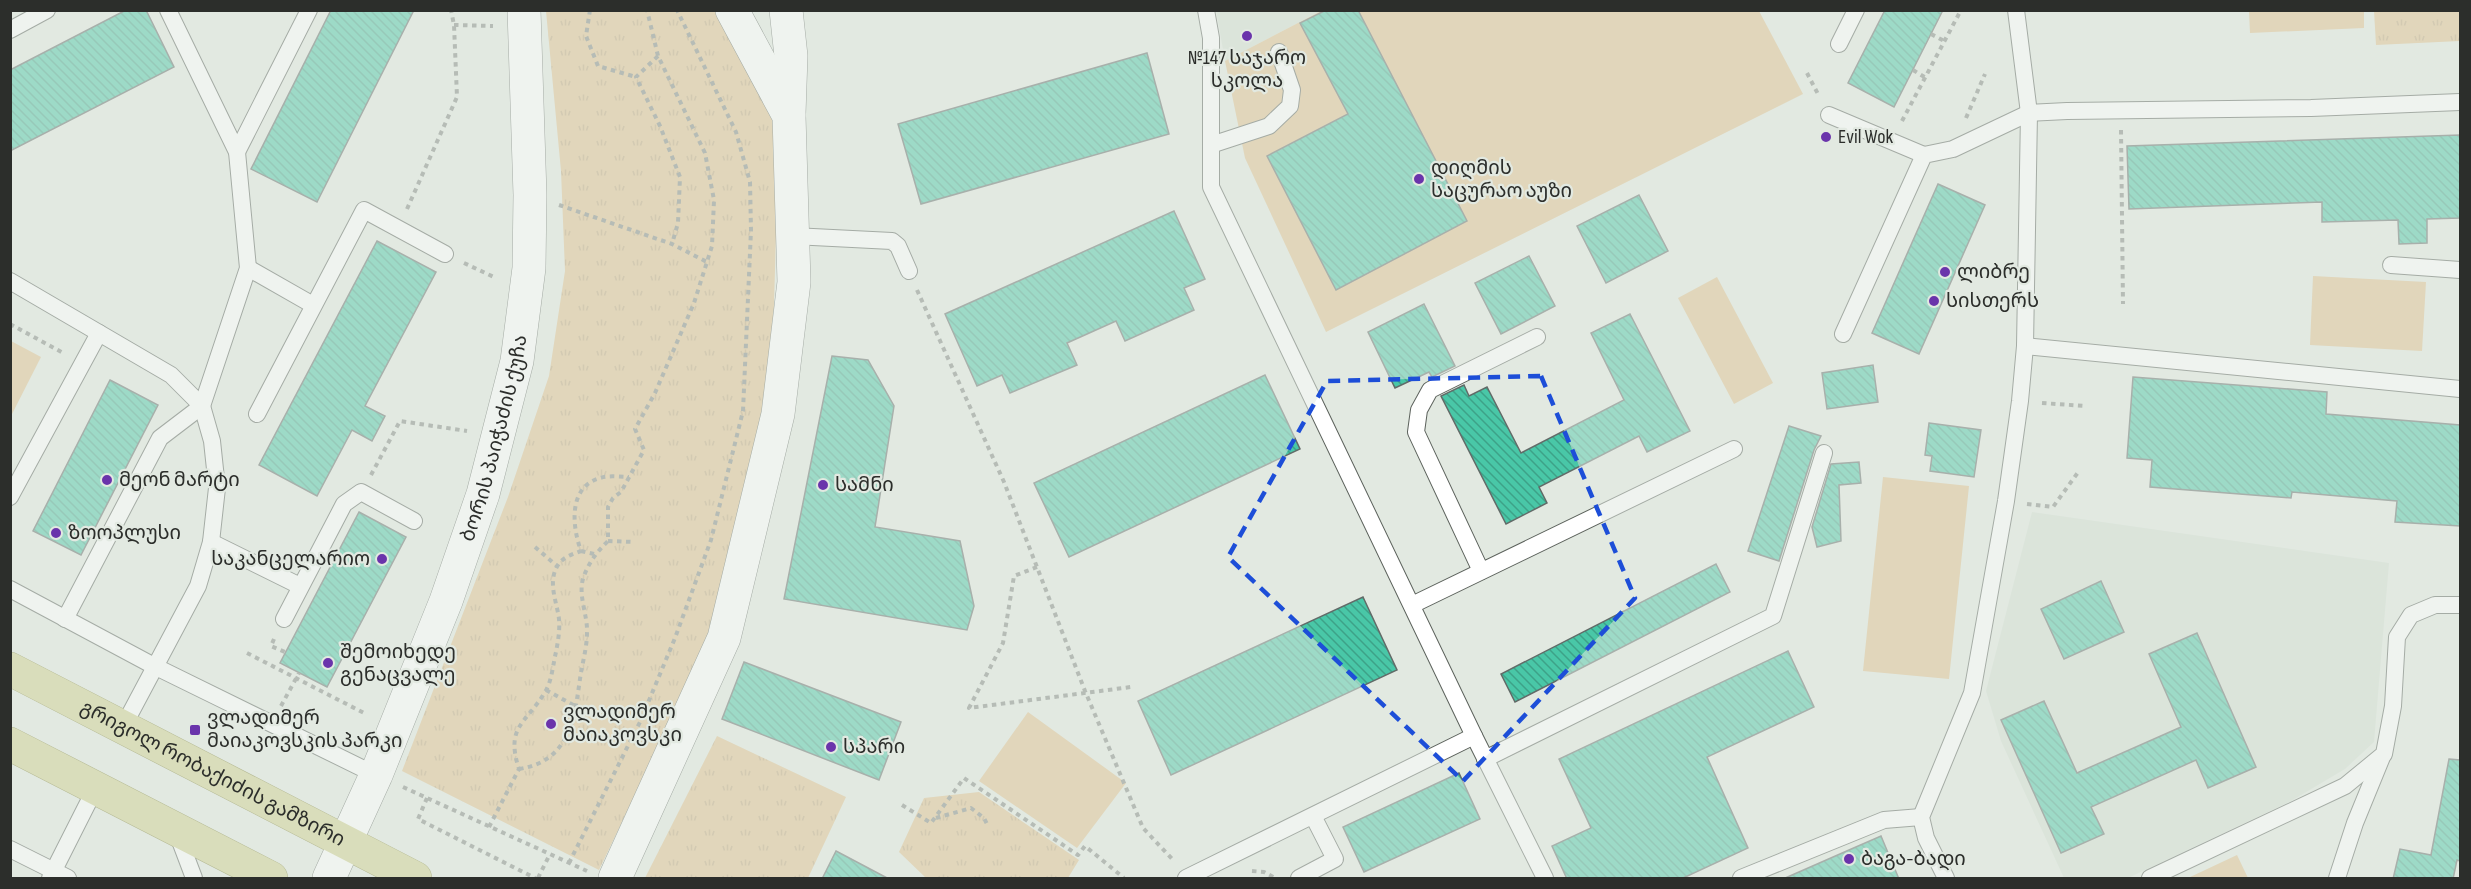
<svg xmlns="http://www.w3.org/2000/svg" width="2471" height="889" font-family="'Sofia Sans Condensed','Noto Sans Georgian',sans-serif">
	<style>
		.built { fill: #d3ded1 }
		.park { fill: url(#park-tufts) }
		.garden { fill: #e0bf8c }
		.building { fill: url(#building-back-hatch); stroke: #626b68; stroke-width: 1.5 }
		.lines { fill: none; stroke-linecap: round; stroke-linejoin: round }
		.service-casing { stroke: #5c625c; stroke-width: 18 }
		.minor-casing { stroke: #5c625c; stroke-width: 34 }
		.tertiary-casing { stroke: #5c625c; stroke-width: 34 }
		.primary-casing { stroke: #808138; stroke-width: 34 }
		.path { stroke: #818680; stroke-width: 4; stroke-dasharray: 4.5 4.5; stroke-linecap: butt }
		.service { stroke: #fff; stroke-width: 16 }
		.minor { stroke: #fff; stroke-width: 33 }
		.tertiary { stroke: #fff; stroke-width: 33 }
		.primary { stroke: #cece8c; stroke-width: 33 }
		.marked { fill: none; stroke: #1d4ed8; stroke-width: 4.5; stroke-dasharray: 12 8; stroke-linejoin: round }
		.poi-dot { fill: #6a34ab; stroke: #e2e9e1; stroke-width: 2 }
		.labels { text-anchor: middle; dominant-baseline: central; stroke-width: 4.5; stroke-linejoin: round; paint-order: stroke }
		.poi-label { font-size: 20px; fill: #2c2e2b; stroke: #e2e9e1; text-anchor: start }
		.street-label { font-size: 20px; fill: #2c2e2b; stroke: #e2e9e1 }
	</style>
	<defs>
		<pattern id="park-tufts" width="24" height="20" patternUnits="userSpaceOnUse" patternTransform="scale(1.5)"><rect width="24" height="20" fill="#e0bf8c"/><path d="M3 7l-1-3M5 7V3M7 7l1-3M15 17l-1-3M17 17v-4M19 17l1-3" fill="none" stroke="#c0a479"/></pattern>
		<pattern id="building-back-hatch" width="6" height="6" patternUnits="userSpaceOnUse" patternTransform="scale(1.5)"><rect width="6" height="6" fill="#49c7a7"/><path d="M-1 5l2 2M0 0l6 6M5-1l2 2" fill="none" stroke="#3da288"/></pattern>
	</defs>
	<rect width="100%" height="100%" fill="#e2e9e1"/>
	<!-- built -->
	<g class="built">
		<path d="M1216,10H1321V11L1225,61Z"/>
		<path d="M2032,512L2389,563L2374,742L2345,769L2291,801L2128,878H2064L2001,741L1986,691Z"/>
	</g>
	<!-- park -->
	<g class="park">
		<path d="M546,11H718L779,132L771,408L715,628L599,870L402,771L508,497L549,376L565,271L561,171Z"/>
		<path d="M2374,11H2460V41L2376,45Z"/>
		<path d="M717,736L846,797L808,878H645Z"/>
		<path d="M979,792L1079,860L1068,878H926L899,852L924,798Z"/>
	</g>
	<!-- garden -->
	<g class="garden">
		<path d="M1321,11H1759L1803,94L1326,332L1245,158L1225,61Z"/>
		<path d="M2249,11H2364V28L2250,33Z"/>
		<path d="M2313,276L2426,282L2422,351L2310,345Z"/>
		<path d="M1717,277L1773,383L1734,404L1678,298Z"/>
		<path d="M11,341L41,357L11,416Z"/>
		<path d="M1883,477L1969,486L1949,679L1863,671Z"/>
		<path d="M1028,712L1126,783L1077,848L979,781Z"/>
		<path d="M2237,855L2248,878H2188Z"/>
	</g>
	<!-- building -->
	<g class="building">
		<path d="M126,10H146L174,67L10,151V70Z"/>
		<path d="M331,10H414L317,202L251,169Z"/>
		<path d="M1326,10H1358L1467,221L1336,290L1267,156L1348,114L1300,23Z"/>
		<path d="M1885,10H1943L1894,107L1848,83Z"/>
		<path d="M1147,53L1169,134L921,204L898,124Z"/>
		<path d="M2460,135V218L2427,219V243L2399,244L2398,220L2322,222V202L2129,209L2127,146Z"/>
		<path d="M1938,184L1985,205L1919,354L1872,333Z"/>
		<path d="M1639,195L1668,251L1606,283L1577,226Z"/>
		<path d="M1174,211L1205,279L1184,288L1194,310L1125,341L1116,321L1067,343L1077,365L1010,393L1002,375L977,386L945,314Z"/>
		<path d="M377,241L436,272L365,406L385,416L372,441L352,430L317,496L259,465Z"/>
		<path d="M1529,256L1555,306L1501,334L1475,283Z"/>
		<path d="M1424,304L1455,366L1432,377L1429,372L1395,388L1368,332Z"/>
		<path d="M1630,314L1690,431L1647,452L1639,436L1539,487L1547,503L1506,524L1441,396L1464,385L1469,396L1487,387L1521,453L1624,400L1591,333Z"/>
		<path d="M832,356L868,360L894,406L875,527L960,541L974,606L967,630L784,599Z"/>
		<path d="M1873,365L1878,402L1827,409L1822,373Z"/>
		<path d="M1265,375L1300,449L1069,557L1034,483Z"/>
		<path d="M2133,377L2327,392L2326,414L2460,425V526L2395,522L2397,501L2292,492L2291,498L2150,487L2152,460L2127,458Z"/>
		<path d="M110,380L158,405L81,555L33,531Z"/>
		<path d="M1929,423L1981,430L1974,477L1930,471L1932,456L1925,455Z"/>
		<path d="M1789,426L1821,436L1814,450L1779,561L1748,551Z"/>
		<path d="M1859,462L1861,483L1839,485L1841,541L1817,547L1812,527L1831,464Z"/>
		<path d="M359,512L406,537L327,687L280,663Z"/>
		<path d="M1716,564L1730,592L1515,702L1501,674Z"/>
		<path d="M2101,581L2124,632L2064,659L2041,609Z"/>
		<path d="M1363,597L1397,670L1171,775L1138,701Z"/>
		<path d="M2197,633L2256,767L2208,788L2196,760L2091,807L2104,834L2061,853L2001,720L2044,701L2077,773L2181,727L2149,654Z"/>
		<path d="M1788,651L1814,707L1707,757L1748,848L1681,879H1567L1552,846L1591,828L1559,759Z"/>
		<path d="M744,662L901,722L879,780L722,719Z"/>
		<path d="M2449,759L2460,760V861L2457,860L2453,879H2393L2400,849L2431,855Z"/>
		<path d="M1459,773L1480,819L1364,872L1343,827Z"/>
		<path d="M1881,836L1899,879H1783L1849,850Z"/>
		<path d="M836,851L889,879H822Z"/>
	</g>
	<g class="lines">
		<!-- service casing -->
		<g class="service-casing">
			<g id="service">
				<path d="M1206,10L1211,38V187L1474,736L1545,878"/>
				<path d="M10,30L47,10"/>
				<path d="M1839,44L1856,10"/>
				<path d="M1829,115L1924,155"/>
				<path d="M1211,145L1269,126L1290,106L1292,90L1279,52"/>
				<path d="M237,152L309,10"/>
				<path d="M793,236L892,241L898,246L909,271"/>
				<path d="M2391,265L2460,270"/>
				<path d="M248,268L313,305"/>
				<path d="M10,281L171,375L202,406L212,441L217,488L211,542L198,586L123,727"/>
				<path d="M1843,334L1924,155L1953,149L2029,113L2067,111L2311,108L2460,102"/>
				<path d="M2025,346L2460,389"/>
				<path d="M257,414L364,210L445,254"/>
				<path d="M10,497L99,333"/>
				<path d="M211,542L300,586"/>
				<path d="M1481,571L1416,432L1419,410L1430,390L1537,337"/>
				<path d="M10,589L154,666L376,775"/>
				<path d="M1412,605L1734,449"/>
				<path d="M65,619L160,438L202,406L248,268L237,152L168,10"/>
				<path d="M284,619L344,504L361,492L414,521"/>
				<path d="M1485,759L1773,616L1824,453"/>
				<path d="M177,833L194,878"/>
				<path d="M10,849L68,878"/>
				<path d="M50,878L96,787"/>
				<path d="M1186,878L1474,736"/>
				<path d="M1299,878L1335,859L1313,816"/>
				<path d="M1741,878L1884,820L1921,817"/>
				<path d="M1946,878L1926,838L1921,817L1972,693L2006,501L2020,401L2025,346L2029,113L2016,10"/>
				<path d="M2150,878L2345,786L2384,754L2393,706L2397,637L2411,615L2435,605H2460"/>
				<path d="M2337,878L2355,823L2382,757"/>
			</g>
		</g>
		<!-- minor casing -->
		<g class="minor-casing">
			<g id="minor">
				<path d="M786,10L791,56L789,114"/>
				<path d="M615,878L724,638L778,414L794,282L789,116L732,10"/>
			</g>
		</g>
		<!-- tertiary casing -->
		<g class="tertiary-casing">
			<g id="tertiary">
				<path id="s1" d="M329,878L376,775L446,601L483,494L517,361L529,268L530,195L524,10"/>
			</g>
		</g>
		<!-- primary casing -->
		<g class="primary-casing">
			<g id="primary">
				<path id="s2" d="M10,669L415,878"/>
				<path d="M10,744L271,878"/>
			</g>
		</g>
		<!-- path -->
		<g class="path">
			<path d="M590,10L586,36L598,66L636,77"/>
			<path d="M454,25L493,26"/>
			<path d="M1931,34L1946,42"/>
			<path d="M658,56L636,77L660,126L680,177L678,223L672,244"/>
			<path d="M1913,70L1926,78"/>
			<path d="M1807,73L1819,96"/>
			<path d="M1966,118L1985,74"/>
			<path d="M1902,121L1961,10"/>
			<path d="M2121,130L2123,304"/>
			<path d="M559,205L672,244L707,262"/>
			<path d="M407,209L457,97L454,25L451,10"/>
			<path d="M464,263L496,278"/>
			<path d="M917,290L1004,482L1085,691L1143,828L1174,861"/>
			<path d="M10,324L65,354"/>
			<path d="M2042,403L2085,406"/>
			<path d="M371,475L400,421L467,431"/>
			<path d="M2027,504L2053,507L2079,471"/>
			<path d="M608,541L634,542"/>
			<path d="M535,547L557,566"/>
			<path d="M581,551L594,554"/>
			<path d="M1037,567L1014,576L1003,643L969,708L1131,687"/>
			<path d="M274,639L271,646L285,652"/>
			<path d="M247,653L364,713"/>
			<path d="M546,690L577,707"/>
			<path d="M281,706L299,673"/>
			<path d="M519,769C569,761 574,721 580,679C582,664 587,648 587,633C588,616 578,596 583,579C588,563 597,552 608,541V507L613,498L621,492L644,450L635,429L655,393L694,303L712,246L714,200L705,153L658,56L647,10"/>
			<path d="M403,787L587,871"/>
			<path d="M427,798L418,819L535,878"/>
			<path d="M902,805L931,823L964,778L1078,855L1085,846L1124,878"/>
			<path d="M936,818L971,808L984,818L987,824"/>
			<path d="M489,827L519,769C505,726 526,724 545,692C552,681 553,664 556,652C558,641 560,631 559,619C557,602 547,582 558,565C563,557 573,554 581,551C572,526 568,487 600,478C609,475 620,477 629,477"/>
			<path d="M569,863L640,722L675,638L711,540L743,411L751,230L750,182L736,132L677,10"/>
			<path d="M1252,871L1264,872L1275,878"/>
			<path d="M538,878L550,854"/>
		</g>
		<!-- service -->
		<use href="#service" class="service"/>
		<!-- minor -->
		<use href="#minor" class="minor"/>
		<!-- tertiary -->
		<use href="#tertiary" class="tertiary"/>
		<!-- primary -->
		<use href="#primary" class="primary"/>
	</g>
	<!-- marked area -->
	<path d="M0 0H2471V889H0ZM1541,376L1635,598L1463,781L1228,557L1327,381Z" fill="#e2e9e1" fill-opacity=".55" fill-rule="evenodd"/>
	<path class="marked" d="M1541,376L1635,598L1463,781L1228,557L1327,381Z"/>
	<!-- markers -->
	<g class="poi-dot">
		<circle cx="1247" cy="36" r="6"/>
		<circle cx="1826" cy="137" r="6"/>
		<circle cx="1419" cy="179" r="6"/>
		<circle cx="1945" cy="272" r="6"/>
		<circle cx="1934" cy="301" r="6"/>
		<circle cx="107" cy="480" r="6"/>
		<circle cx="823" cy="485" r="6"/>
		<circle cx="56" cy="533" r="6"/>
		<circle cx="382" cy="559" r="6"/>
		<circle cx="328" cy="663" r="6"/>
		<circle cx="551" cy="724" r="6"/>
		<rect x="189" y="724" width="12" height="12" rx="3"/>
		<circle cx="831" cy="747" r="6"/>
		<circle cx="1849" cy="859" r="6"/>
	</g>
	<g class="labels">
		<!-- poi labels -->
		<g class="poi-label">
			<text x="1247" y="58" text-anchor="middle">№147 საჯარო<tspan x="1247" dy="23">სკოლა</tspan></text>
			<text x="1838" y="137">Evil Wok</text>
			<text x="1431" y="168">დიღმის<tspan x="1431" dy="23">საცურაო აუზი</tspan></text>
			<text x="1957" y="272">ლიბრე</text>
			<text x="1946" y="301">სისთერს</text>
			<text x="119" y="480">მეონ მარტი</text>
			<text x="835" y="485">სამნი</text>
			<text x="68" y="533">ზოოპლუსი</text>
			<text x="370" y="559" text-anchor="end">საკანცელარიო</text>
			<text x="340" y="652">შემოიხედე<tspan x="340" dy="23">გენაცვალე</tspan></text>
			<text x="563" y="712">ვლადიმერ<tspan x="563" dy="23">მაიაკოვსკი</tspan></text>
			<text x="207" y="718">ვლადიმერ<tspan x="207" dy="23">მაიაკოვსკის პარკი</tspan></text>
			<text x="843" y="747">სპარი</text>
			<text x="1861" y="859">ბაგა-ბადი</text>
		</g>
		<!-- street labels -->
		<g class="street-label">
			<text stroke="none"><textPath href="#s1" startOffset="471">ბორის პაიჭაძის ქუჩა</textPath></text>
			<text stroke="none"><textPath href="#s2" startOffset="228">გრიგოლ რობაქიძის გამზირი</textPath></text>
		</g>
	</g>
	<!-- border -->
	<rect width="2471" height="889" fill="none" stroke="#2c2e2b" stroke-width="24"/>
</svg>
